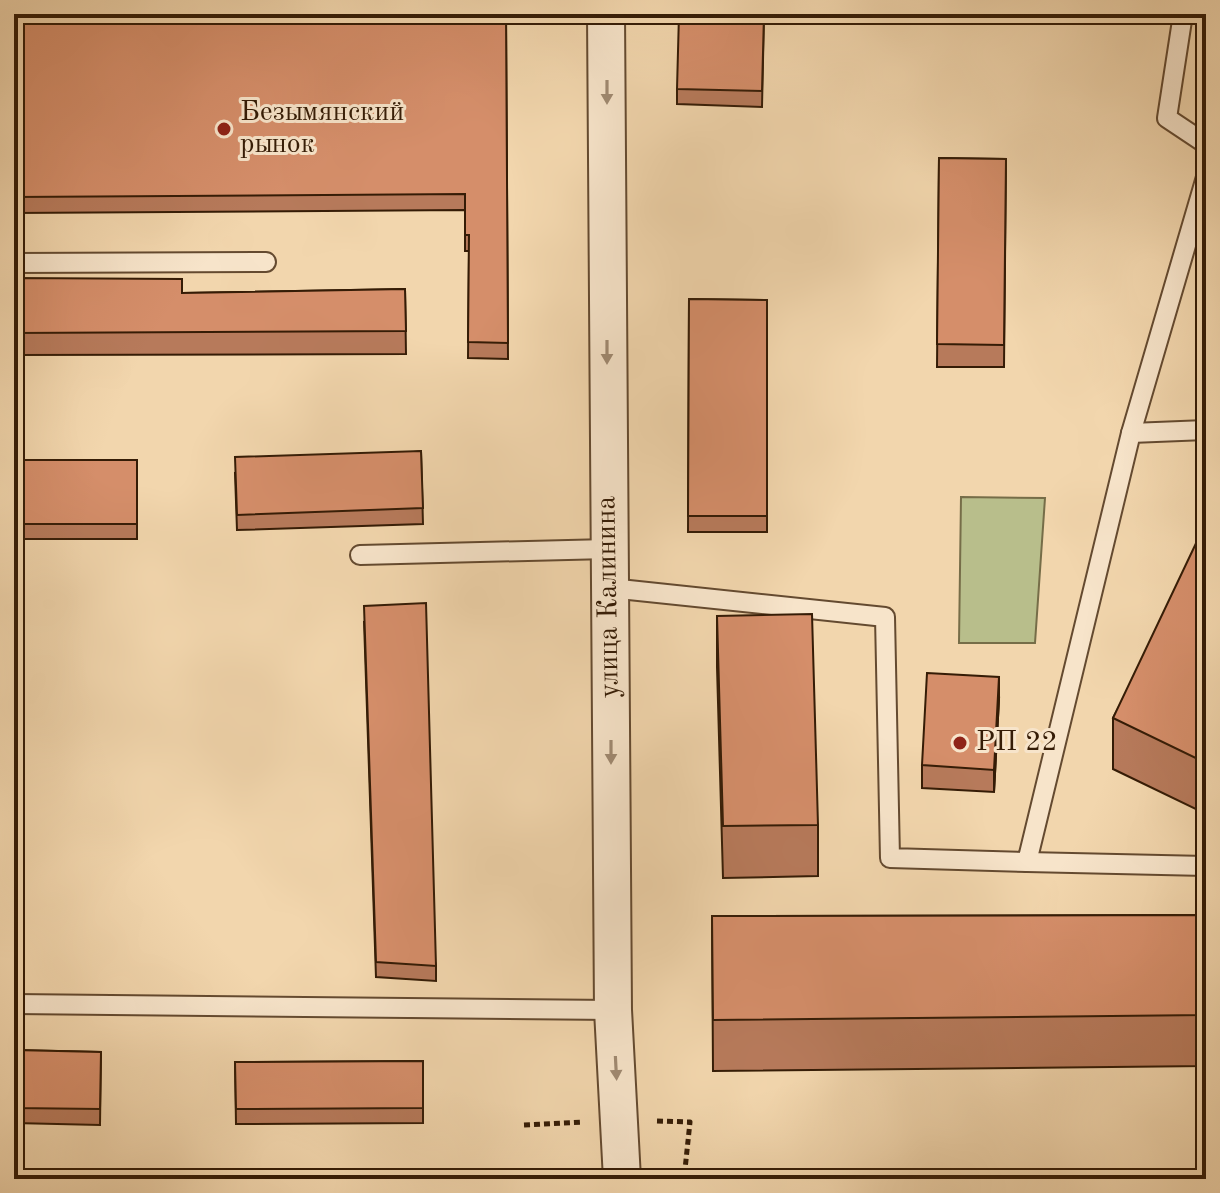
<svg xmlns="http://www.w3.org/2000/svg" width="1220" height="1193" font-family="'Old Standard TT',serif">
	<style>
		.green { fill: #b8be8b; stroke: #766d48; stroke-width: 2 }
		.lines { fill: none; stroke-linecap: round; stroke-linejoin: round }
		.service-casing { stroke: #644a30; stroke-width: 22 }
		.minor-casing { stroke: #644a30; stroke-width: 40 }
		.path { stroke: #351c06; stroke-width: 5; stroke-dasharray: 6 4; stroke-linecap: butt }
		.service { stroke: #f7e4ca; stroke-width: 18 }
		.minor { stroke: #f7e4ca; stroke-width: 36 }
		.wall { fill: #b77a5b; stroke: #351c06; stroke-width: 2 }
		.shaded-wall { fill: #95634a; stroke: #351c06; stroke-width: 2 }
		.building { fill: #d58e6a; stroke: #351c06; stroke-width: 2 }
		.oneway { fill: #a08a72 }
		.poi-dot { fill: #8f2418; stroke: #f7e4ca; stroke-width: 3 }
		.labels { text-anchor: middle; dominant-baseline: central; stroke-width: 6; stroke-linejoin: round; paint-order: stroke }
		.poi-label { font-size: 28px; fill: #351c06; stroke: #f7e4ca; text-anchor: start }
		.street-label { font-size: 28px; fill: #351c06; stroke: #f7e4ca }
	</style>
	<rect width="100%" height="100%" fill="#f2d6ad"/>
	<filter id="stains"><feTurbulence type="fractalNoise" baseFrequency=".0025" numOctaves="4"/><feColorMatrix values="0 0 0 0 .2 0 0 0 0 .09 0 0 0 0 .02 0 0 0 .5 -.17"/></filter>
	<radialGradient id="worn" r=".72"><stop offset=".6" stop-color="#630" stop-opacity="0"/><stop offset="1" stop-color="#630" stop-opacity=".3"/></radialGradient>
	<!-- green -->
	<path class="green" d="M961,497L1045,498L1035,643H959Z"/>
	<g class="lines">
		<!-- service casing -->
		<g class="service-casing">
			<g id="service">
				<path d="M1183,14L1167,118L1206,144"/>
				<path d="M14,263L266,262"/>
				<path d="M1131,433L1206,177"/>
				<path d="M360,555L608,549"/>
				<path d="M610,588L885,617L890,858L1027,862L1131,433L1206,430"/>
				<path d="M1027,862L1206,866"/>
				<path d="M14,1004L613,1010"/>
			</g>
		</g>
		<!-- minor casing -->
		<g class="minor-casing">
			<path id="minor" d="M606,14L613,1010L622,1179"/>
		</g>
		<!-- path -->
		<g class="path">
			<path d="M657,1121L690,1122L684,1179"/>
			<path d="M524,1125L583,1122"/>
		</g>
		<!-- service -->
		<use href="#service" class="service"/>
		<!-- minor -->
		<use href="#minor" class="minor"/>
	</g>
	<!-- wall -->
	<g class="wall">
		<path d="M14,14H506L508,359L468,358L469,251H465V210L14,213Z"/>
		<path d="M764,14L762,107L677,104V89Z"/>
		<path d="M939,158L1006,159L1004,367H937Z"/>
		<path d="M14,278L182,293L405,289L406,354L14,355Z"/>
		<path d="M689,299L767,300V532H688Z"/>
		<path d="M421,451L423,524L237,530L235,473Z"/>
		<rect x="14" y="460" width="123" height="79"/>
		<path d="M1206,541V814L1113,769V718Z"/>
		<path d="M717,616L818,825V876L723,878L717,667Z"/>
		<path d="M364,621L436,966V981L376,977Z"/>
		<path d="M999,699L994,792L922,788V765Z"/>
		<path d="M1206,915V1066L713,1071L712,916Z"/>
		<path d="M14,1050L101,1052L100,1125L14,1123Z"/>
		<path d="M423,1061V1123L236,1124L235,1062Z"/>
	</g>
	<!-- shaded-wall -->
	<path class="shaded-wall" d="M999,677V699L994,792V770Z"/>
	<!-- building -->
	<g class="building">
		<path d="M14,14H506L508,343L468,342L469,235H465V194L14,197Z"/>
		<path d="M679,14H764L762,91L677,89Z"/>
		<path d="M939,158L1006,159L1004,345L937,344Z"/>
		<path d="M14,278L182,279V293L405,289L406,331L14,333Z"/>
		<path d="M689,299L767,300V516H688Z"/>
		<path d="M421,451L423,508L237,515L235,457Z"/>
		<rect x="14" y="460" width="123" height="64"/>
		<path d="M1199,537L1206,541V763L1113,718Z"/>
		<path d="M426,603L436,966L376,962L364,606Z"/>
		<path d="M812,614L818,825L723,826L717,616Z"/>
		<path d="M927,673L999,677L994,770L922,765Z"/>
		<path d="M1206,915V1015L713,1020L712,916Z"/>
		<path d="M14,1050L101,1052L100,1109L14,1108Z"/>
		<path d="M423,1061V1108L236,1109L235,1062Z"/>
	</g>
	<!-- one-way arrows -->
	<defs><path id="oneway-solid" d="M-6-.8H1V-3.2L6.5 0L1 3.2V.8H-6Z" transform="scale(2)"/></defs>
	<g class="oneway">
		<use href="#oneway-solid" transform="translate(607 92) rotate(90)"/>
		<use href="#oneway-solid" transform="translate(607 352) rotate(90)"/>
		<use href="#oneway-solid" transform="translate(611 752) rotate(90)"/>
		<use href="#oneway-solid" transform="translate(616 1068) rotate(87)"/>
	</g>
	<!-- markers -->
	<g class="poi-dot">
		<circle cx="224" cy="129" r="8"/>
		<circle cx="960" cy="743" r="8"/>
	</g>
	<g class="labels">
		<!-- poi labels -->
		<g class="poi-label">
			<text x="240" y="113">Безымянский<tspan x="240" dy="32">рынок</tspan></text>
			<text x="976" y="743">РП 22</text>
		</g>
		<!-- street labels -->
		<g class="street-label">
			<text transform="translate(609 597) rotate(-91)">улица Калинина</text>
		</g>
	</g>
	<!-- margin -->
	<rect width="1220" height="1193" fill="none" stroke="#f2d6ad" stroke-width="48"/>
	<rect x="16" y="16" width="1188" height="1161" fill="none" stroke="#351c06" stroke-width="4"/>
	<rect x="24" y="24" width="1172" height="1145" fill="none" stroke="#351c06" stroke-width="2"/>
	<rect width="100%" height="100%" filter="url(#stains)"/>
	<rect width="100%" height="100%" fill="url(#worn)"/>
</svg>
